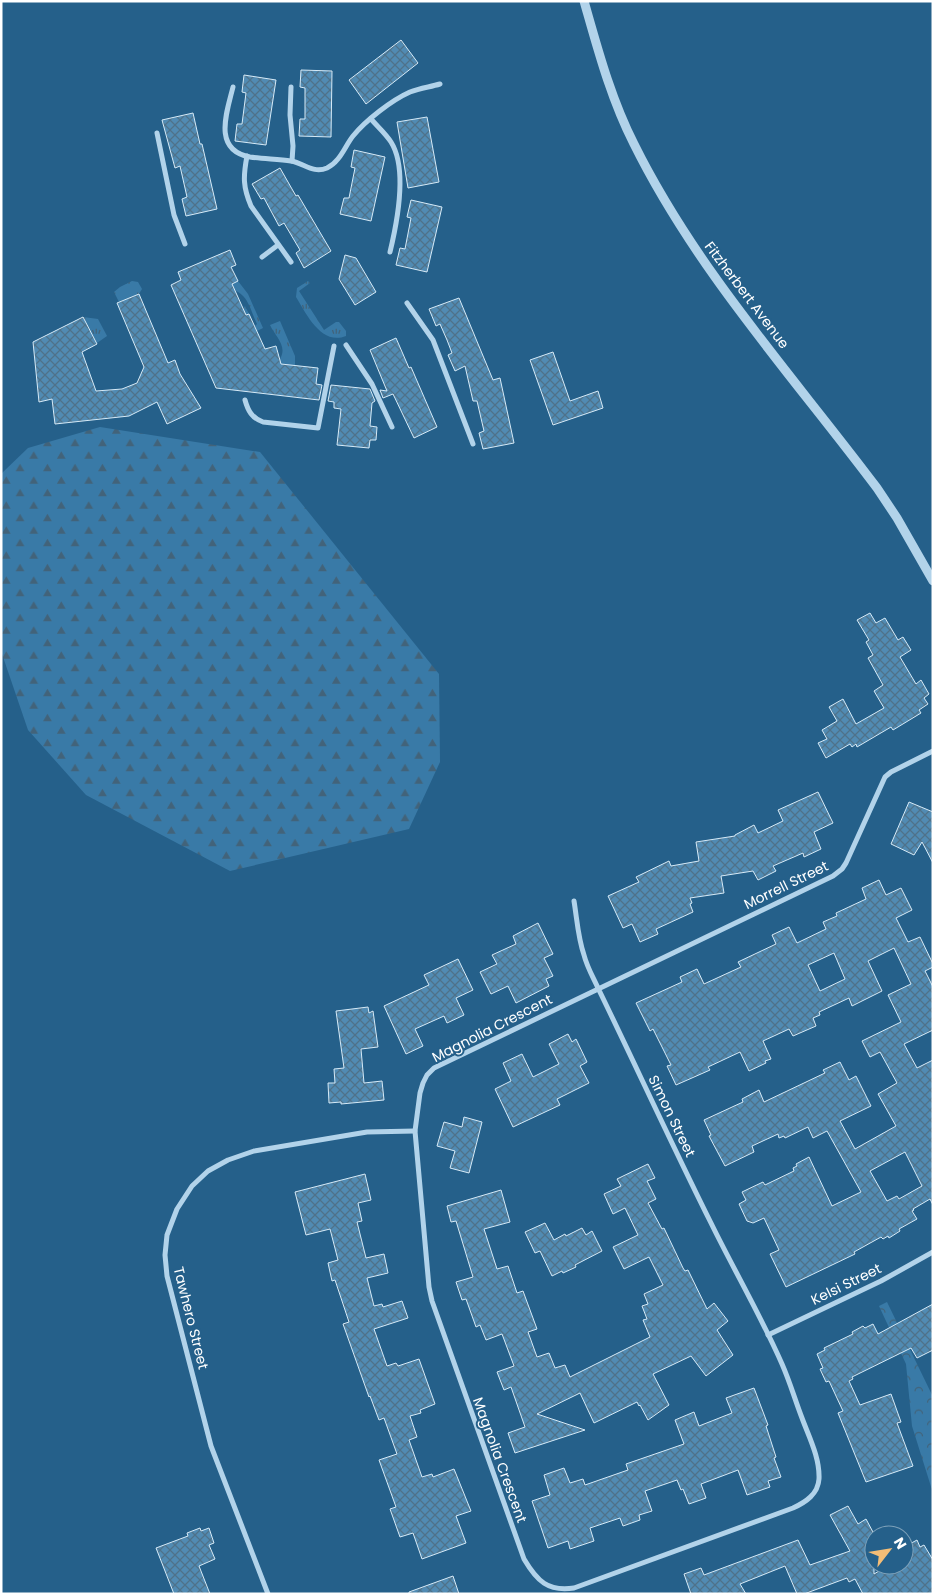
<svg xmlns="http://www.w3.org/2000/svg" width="934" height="1595" font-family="Poppins,sans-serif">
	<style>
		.grass { fill: url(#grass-tufts) }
		.forest { fill: url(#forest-firs) }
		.park { fill: url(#park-crowns) }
		.building { fill: url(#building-cross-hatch); stroke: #d6eaf7; fill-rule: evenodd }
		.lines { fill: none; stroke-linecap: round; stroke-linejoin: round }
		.minor { stroke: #b2d3ea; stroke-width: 5 }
		.tertiary { stroke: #b2d3ea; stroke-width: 9 }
		.labels { text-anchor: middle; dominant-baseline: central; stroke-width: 4; stroke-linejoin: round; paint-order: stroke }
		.street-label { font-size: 14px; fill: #fff; stroke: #25608a }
	</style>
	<defs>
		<pattern id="grass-tufts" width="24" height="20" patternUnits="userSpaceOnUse" patternTransform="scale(1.25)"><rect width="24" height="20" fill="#397aa7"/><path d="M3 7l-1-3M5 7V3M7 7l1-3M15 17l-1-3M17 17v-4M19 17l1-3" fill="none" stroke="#42637a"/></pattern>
		<pattern id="forest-firs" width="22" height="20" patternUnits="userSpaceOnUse" patternTransform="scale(1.25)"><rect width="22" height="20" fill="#397aa7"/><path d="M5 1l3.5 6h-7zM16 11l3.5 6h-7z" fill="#42637a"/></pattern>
		<pattern id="park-crowns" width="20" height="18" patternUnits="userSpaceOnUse" patternTransform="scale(1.25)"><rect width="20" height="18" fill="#397aa7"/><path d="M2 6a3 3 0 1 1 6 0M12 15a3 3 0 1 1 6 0" fill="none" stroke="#42637a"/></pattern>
		<pattern id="building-cross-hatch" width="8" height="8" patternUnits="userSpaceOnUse" patternTransform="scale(1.25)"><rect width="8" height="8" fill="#518bb3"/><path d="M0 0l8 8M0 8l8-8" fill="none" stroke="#4f728a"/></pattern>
	</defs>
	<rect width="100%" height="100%" fill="#25608a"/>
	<!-- grass -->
	<g class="grass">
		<path d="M132,281L138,282L142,289L139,294L119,302L114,292L120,287Z"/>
		<path d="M238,281L248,294L263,328L257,331L255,326L257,324C250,309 248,292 229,289L242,311L245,306L249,314L223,325L209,294Z"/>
		<path d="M308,281L310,283L299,291L324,330L336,322H339L346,331V336C321,346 306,313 296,297L297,288Z"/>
		<path d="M83,317L98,319L107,336L97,343Z"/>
		<path d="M280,321L295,356V366L237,359L264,344V348L252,355L277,361L280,359C288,346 275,336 270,325Z"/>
	</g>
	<!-- forest -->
	<path class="forest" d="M100,427L260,452L439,674L440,762L409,829L230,871L86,795L28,730L1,651V474L28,448Z"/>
	<!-- park -->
	<path class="park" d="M887,1302L933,1397V1493L912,1426L906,1364L879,1306Z"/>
	<!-- building -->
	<g class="building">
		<path d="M401,40L418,63L366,104L349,80Z"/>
		<path d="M301,70L332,71L331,137L299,136L300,119H305V88L300,87Z"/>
		<path d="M244,75L276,80L266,145L235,141L237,124H242L246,93L242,92Z"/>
		<path d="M193,113L200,144H202L217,209L186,216L182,199L187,197L180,166L175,168L162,120Z"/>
		<path d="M427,117L439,182L408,188L397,122Z"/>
		<path d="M354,150L385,157L371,221L340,214L344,198H349L355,168L351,167Z"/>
		<path d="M280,168L296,196L298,195L331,251L304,268L296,253L300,250L284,223L279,226L264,198L261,199L252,184Z"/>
		<path d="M411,200L442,207L427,272L396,265L400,248L405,249L411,218L407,217Z"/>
		<path d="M230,250L236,265L231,267L238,281L232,284L246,315L249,314L265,349L276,346L281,364L318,368L316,384L322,385L319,400L216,388L171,285L181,280L178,272Z"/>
		<path d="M345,255L356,258L376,292L355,305L339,279Z"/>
		<path d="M139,294L168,363L175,360L180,374L201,408L167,424L157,402L129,416L55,424L52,399L39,402L33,342L83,317L97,344L82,352L96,391L122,389L137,383L144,367L117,303Z"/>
		<path d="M459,298L493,380L500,378L514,443L483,449L479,433L484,431L477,401H473L465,366L455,371L448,355L452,353L447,340L440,324L436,326L429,309Z"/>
		<path d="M396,338L409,368L411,367L437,427L414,438L393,394L383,398L380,390L387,391L370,350Z"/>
		<path d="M553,352L570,401L598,391L603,408L553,425L530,360Z"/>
		<path d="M331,385L370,389L375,401L372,403L370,426L377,427L376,440H370L369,448L337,445L341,409L334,408V402L328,401Z"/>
		<path d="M870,613L876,623L885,618L898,640L903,637L911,650L900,657L916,684L921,680L929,694L924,698L928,704L919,710L921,713L893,730L891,727L857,747L856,744L852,747L850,744L826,758L818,743L827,739L822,730L837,721L829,707L843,699L856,724L884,708L874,691L883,685L868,658L873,655L866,642L869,640L857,620Z"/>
		<path d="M818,792L833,823L814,832L821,849L804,857L803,853L773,866L776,871L758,880L753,871L721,876L724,893L690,898L692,903L690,904L693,912L656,929L658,934L640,942L632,924L623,928L608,896L639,882L636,877L669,861L671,866L699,861L696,842L735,836V835L754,825L758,833L783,821L778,810Z"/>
		<path d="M909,802L933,812V863L922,842L914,855L891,844Z"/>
		<path d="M879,880L886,895L901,888L912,910L896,918L908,942L920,937L933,964V967L925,971L933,987V1030L904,1044L917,1068L933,1060V1205L930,1199L913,1209L914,1210L912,1211L917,1219L899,1229L900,1231L889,1238L888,1236L883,1239L881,1237L854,1252L855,1254L786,1287L770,1254L779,1250L764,1218L753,1223L747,1221L739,1204L746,1200L742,1192L763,1182L765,1185L794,1171L793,1168L797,1166L796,1164L809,1157L832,1206L861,1192L827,1131L813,1138L808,1127L785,1138L784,1136L779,1138L778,1134L752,1146L754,1152L725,1166L709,1136L711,1135L704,1120L743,1102L742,1099L759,1090L764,1102L825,1073L823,1070L840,1062L849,1080L856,1076L871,1106L840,1121L855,1149L896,1126L878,1094L897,1083L880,1052L870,1057L862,1041L901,1022L888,995L911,984L894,948L868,961L882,991L852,1006L849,998L819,1012L820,1015L813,1018L816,1026L793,1036L789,1029L763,1041L771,1059L765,1061L766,1063L749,1071L740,1052L708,1067L710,1070L676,1085L667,1066L671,1065L653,1029L650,1031L636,1003L682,982L680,977L697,969L704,984L741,967L738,962L776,944L772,935L789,927L797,943L826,929L823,922L837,916L836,913L866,899L862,888ZM834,953L845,979L820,991L808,965ZM905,1152L922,1186L899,1199L897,1196L887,1201L870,1171Z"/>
		<path d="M538,923L553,954L544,958L553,976L546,979L549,986L516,1003L508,986L491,994L480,972L497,964L492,955L516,944L513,936Z"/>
		<path d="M458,959L473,990L456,998L464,1015L447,1023L444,1016L415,1029L423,1046L406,1054L384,1006L429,985L424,975Z"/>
		<path d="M368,1007L369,1013L373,1011L378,1047L361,1049L364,1083L382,1081L384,1100L341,1104V1102L329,1103L328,1083H335L334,1069L344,1068L336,1011Z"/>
		<path d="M568,1034L572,1042L576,1039L587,1062L580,1066L589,1083L557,1099L560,1105L513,1127L495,1089L511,1081L503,1063L522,1054L533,1077L559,1064L549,1044Z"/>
		<path d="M464,1117L482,1122L469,1173L450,1168L455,1151L437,1146L444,1122L462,1127Z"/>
		<path d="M648,1164L655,1178L647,1181L656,1199L648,1203L662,1229L664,1228L683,1268L685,1271L688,1270L707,1309L714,1303L728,1321L717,1330L733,1355L706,1376L691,1356L653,1374L669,1405L648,1420L640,1405L639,1406L637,1402L594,1423L580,1393L537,1414L585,1430L515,1453L508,1433L525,1427L511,1387L504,1390L497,1372L514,1366L502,1334L486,1340L480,1325L476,1327L466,1299L462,1300L456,1282L473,1277L456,1221L451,1222L447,1206L501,1190L510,1222L484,1229L497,1269L508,1266L517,1293L523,1291L537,1329L528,1332L537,1357L549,1353L555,1368L565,1365L570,1377L650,1337L643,1320L647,1319L642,1306L648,1304L644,1294L663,1285L649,1257L624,1269L613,1247L638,1235L625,1208L613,1214L604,1194L621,1186L617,1179Z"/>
		<path d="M365,1174L371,1200L358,1203L362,1221L357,1222L366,1258L384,1254L388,1273L367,1278L374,1306L382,1304L383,1307L402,1301L408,1318L374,1329L387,1366L396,1363L398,1366L419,1359L435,1404L420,1410L421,1413L410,1416L417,1437L409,1440L422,1477L432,1474L433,1477L454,1469L471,1511L456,1516L466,1543L422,1559L413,1533L400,1537L390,1509L396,1507L379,1460L397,1454L384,1418L379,1420L370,1396L369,1397L343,1324L349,1322L335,1280L332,1281L328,1263L338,1260L330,1229L306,1235L295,1192Z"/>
		<path d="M545,1223L554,1240L565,1234L566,1236L582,1228L586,1235L592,1231L602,1251L575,1265L576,1267L563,1273L562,1271L552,1276L540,1251L535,1253L525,1232Z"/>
		<path d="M933,1304V1350L917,1358L911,1348L852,1377L853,1379L849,1381L860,1405L891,1394L901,1422L897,1423L913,1466L866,1482L838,1413L843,1411L829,1381L826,1382L820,1369L823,1368L817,1354L825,1350L824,1348L853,1334L852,1332L863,1326L865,1328L873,1324L878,1334Z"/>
		<path d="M754,1388L768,1425L766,1426L776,1457L774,1458L781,1477L768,1481L770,1487L747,1495L738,1470L701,1484L706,1498L689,1504L683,1489L681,1490L677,1480L645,1491L652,1511L639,1515L640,1520L623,1526L620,1518L590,1528L594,1541L570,1549L568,1541L548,1548L532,1501L550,1495L544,1475L564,1468L570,1483L583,1479L585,1485L628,1470L626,1464L684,1444L675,1420L694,1412L699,1426L732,1413L726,1398Z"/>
		<path d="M848,1506L858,1524L866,1519L874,1534V1574L889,1565H904V1547L917,1540L920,1547L924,1545L933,1560V1594H863L855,1579L849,1582L847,1578L804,1594H797L785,1566L740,1584L746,1594H691L684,1574L701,1568L704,1575L798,1540L810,1565L850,1551L830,1515Z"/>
		<path d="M200,1528L201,1531L209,1528L214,1543L209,1545L215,1559L199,1566L210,1594H174L156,1548L188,1536L187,1533Z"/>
		<path d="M453,1576L459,1594H409V1592Z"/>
	</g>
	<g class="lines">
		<!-- minor -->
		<g class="minor">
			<path d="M233,87C227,112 212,150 250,157C263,159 278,159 291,161C304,163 313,174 327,168C340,162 345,146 353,136C366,120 392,100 410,92C420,88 430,87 440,84"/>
			<path d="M291,87L290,115L293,146L292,161"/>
			<path d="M371,119C378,127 386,134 391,142C408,169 397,223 390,252"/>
			<path d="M157,133L174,215L185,244"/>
			<path d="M247,156C243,177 243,187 251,206L291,262"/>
			<path d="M262,257L278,245"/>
			<path d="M407,303L433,340L473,444"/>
			<path d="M346,345L372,384L392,427"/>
			<path d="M245,400C248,411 252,418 263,422L318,428L334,346"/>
			<path d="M574,901C577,919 578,938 584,955C587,967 593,977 598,988C636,1066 672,1145 711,1223C734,1270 761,1316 782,1364C790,1382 795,1400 802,1418C809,1437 820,1458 819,1479C818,1494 806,1502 793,1508L574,1588C548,1592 537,1581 524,1559L432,1301L429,1287L415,1131L420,1093L423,1083L427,1075L434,1068L833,876L842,869L846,863L885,777L891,772L933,751"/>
			<path d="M768,1335L881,1281L933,1252"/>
			<path d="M268,1594L211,1446L167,1276L165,1255L167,1235L177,1209L192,1186L208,1171L228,1160L254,1151L367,1132L415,1131"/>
		</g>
		<!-- tertiary -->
		<path class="tertiary" d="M584,1C598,50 611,99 634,144C697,271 793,376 877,488L897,518L933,581"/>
	</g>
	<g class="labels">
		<!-- street labels -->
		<g class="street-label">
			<text transform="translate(747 295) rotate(53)">Fitzherbert Avenue</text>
			<text transform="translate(786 885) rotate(-26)">Morrell Street</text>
			<text transform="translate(492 1028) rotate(-27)">Magnolia Crescent</text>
			<text transform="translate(672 1116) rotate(64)">Simon Street</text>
			<text transform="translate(846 1284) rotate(-26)">Kelsi Street</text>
			<text transform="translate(191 1318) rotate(76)">Tawhero Street</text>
			<text transform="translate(500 1460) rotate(70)">Magnolia Crescent</text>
		</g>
	</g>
	<!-- border -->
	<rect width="934" height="1595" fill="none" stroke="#ffffff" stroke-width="5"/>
	<!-- north arrow -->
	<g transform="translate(889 1550) rotate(59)"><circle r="24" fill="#25608a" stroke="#7ca0b9"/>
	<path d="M0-4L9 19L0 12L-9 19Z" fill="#f4bd76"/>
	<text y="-8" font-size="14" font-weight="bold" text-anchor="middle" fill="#ffffff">N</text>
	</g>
</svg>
